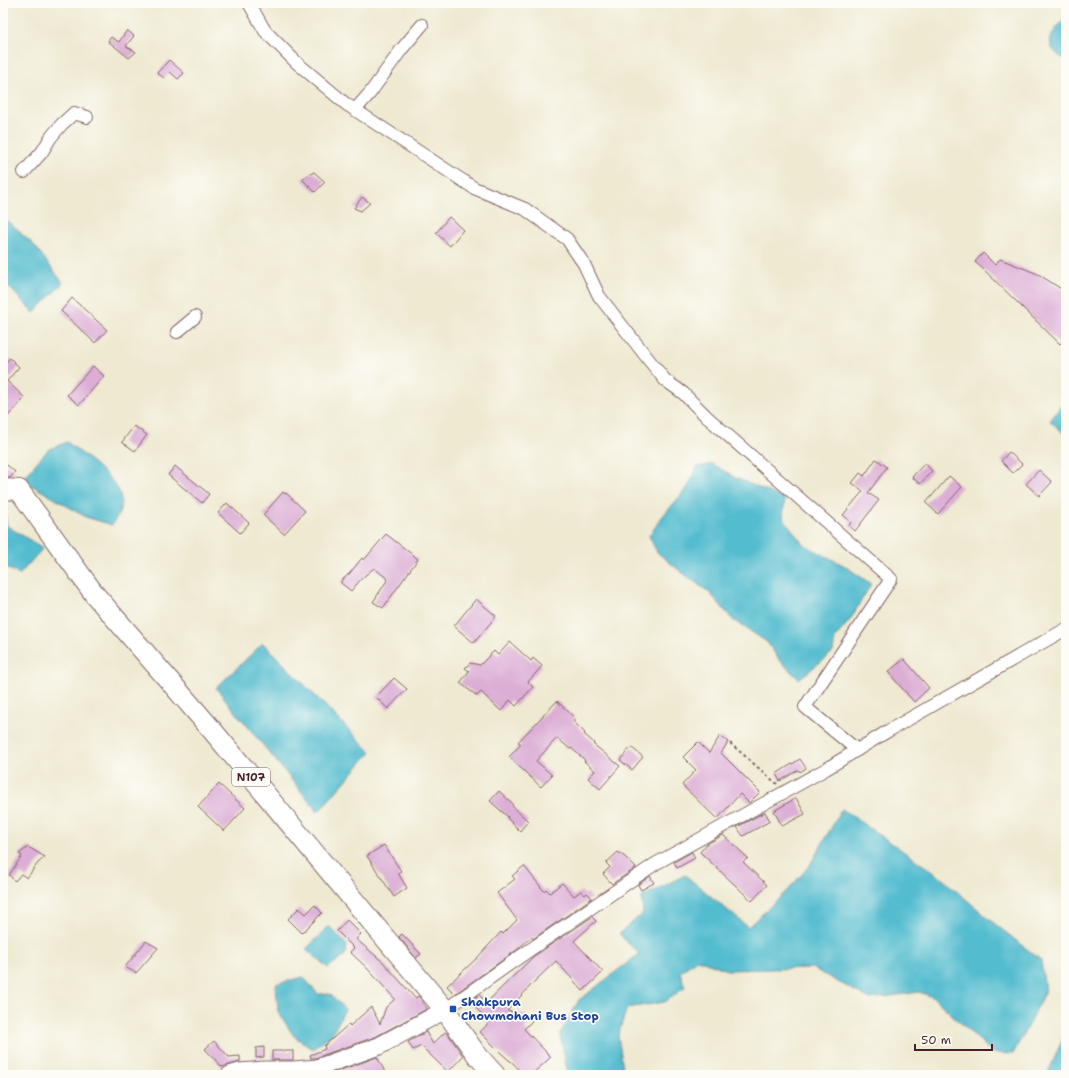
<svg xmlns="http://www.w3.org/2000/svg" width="1069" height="1078" font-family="'Shantell Sans',sans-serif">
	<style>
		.water { fill: #52bccf; stroke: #4e6e7d }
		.building { fill: #dcaed6 }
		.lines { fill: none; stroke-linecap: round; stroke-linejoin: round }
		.minor-casing { stroke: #836665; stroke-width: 14 }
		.secondary-casing { stroke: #836665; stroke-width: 19 }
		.trunk-casing { stroke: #836665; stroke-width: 22 }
		.path { stroke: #836665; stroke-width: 2; stroke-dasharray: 3 3; stroke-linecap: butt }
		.minor { stroke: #fff; stroke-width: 12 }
		.secondary { stroke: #fff; stroke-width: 17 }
		.trunk { stroke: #fff; stroke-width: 20 }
		.transit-dot { fill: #1a4fb4; stroke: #fdfcf7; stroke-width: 1.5 }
		.labels { text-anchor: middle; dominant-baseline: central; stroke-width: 3.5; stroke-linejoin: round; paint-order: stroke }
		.shield { fill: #fdfcf7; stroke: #806168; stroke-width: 1 }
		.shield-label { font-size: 11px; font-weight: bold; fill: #4a1f2b }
		.transit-label { font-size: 12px; font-weight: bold; fill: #164399; stroke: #fdfcf7; text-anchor: start }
	</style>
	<rect width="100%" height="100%" fill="#fdfcf7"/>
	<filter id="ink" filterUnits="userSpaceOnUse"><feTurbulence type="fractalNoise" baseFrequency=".025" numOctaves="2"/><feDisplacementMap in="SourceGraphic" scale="8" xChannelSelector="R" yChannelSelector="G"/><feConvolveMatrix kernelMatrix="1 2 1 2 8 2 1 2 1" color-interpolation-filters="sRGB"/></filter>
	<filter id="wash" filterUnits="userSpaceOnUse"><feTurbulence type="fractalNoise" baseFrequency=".012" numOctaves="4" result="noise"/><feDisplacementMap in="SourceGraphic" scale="16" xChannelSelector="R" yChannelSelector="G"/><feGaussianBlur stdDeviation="0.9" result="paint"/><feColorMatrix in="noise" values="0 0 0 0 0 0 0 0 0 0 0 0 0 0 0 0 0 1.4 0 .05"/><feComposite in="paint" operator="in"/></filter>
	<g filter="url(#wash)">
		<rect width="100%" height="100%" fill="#eee9d0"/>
		<!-- water -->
		<g class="water">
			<path d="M1066,18V62C1063,58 1058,55 1054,51C1044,38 1058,26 1066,18Z"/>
			<path d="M3,217L34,245L63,283L34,313L3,281Z"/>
			<path d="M1066,399V435L1050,421Z"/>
			<path d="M67,442C82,454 110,474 119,491C121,494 121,502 121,506C121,512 115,520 112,525L86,517L23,480L36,463L48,450Z"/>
			<path d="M713,464L734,477L785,499L783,518L803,544L845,566L871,584L850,620L835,638L833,652L799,679L780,661L767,642L733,620L710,593L680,571L657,552L649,536L662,517L688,487L697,467Z"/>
			<path d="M3,502L7,526L43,548L19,575L3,565Z"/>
			<path d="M263,643L371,752L318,812L216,688Z"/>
			<path d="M842,809L939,876L995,924L1041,960L1045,991L1033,1016L1013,1054L993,1053L933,997L919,992L870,999L812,968L727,970L698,959L680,972L685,987L665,1002L627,1008L618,1035L624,1075H568L560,1034L579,1000L639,954L619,934L643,913L642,897L685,875L748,927L789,889L810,865Z"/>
			<path d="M329,926L347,945L346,954L328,968L306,949Z"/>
			<path d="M303,977L318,994H330L345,1009L333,1033L313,1049L294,1036L278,1012L276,984Z"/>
			<path d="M1066,1028V1075H1047L1061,1043Z"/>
		</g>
		<g id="blocks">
			<!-- building -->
			<g class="building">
				<path d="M127,30L134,36L126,46L136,52L129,58L108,41L111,37L119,42Z"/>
				<path d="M169,60L184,73L178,79L170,72L164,78L157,73Z"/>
				<path d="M314,172L325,182L315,192L302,179Z"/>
				<path d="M362,197L370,203L361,211L354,208Z"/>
				<path d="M449,217L463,230L450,246L436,233Z"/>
				<path d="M983,253L995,265L1000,259L1038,274L1066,292V338L1060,344L983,269L975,262Z"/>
				<path d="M72,298L107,330L95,343L61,311Z"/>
				<path d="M10,358L19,367L7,381L25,398L8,416L3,411V365Z"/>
				<path d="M93,366L104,376L79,405L67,395Z"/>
				<path d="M134,426L147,435L135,451L122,442Z"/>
				<path d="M1009,452L1022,464L1013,473L1001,461Z"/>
				<path d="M876,459L887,467L868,493L879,500L855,531L849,526L851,522L843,515L863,491L852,483L860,473L864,476Z"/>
				<path d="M925,463L932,471L920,484L912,477Z"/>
				<path d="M7,465L15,472L10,478H3V470Z"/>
				<path d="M175,466L209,494L202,503L168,475Z"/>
				<path d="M1039,470L1052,482L1039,496L1026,484Z"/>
				<path d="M949,476L962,487L938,514L926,503Z"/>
				<path d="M283,492L285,494L286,493L305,511L284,534L263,515Z"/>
				<path d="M227,503L249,523L240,533L218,513Z"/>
				<path d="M386,534L418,559L383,608L373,602L388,579L374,568L361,579L351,591L341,583V581L350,573L362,558L364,560Z"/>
				<path d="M476,599L496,616L474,643L454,626Z"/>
				<path d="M510,642L531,661L533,658L542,666L528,682L533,687L516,706L510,700L501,711L481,692L477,696L460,683L469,671L465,668L470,663L480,665L494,651L498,655Z"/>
				<path d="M904,659L929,688L914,702L888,672Z"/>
				<path d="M394,678L407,689L388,709L376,697Z"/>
				<path d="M557,701L575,718L573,721L585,733L584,734L594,743L593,744L620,766L600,789L588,778L595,771L584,761L585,760L571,748L570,749L557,738L536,761L552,775L541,787L509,757L521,744L518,742Z"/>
				<path d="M720,736L728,742L721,753L760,792L749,803L740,794L717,819L682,785L696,770L683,757L698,742L709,753Z"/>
				<path d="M631,747L643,757L632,770L620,760Z"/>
				<path d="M800,759L806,768L800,772L798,770L780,781L776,774Z"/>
				<path d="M219,784L245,808L224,831L198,807Z"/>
				<path d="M499,791L513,804L512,806L528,821L520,831L507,818L508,817L490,801Z"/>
				<path d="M796,798L805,814L782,826L774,811Z"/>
				<path d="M765,812L770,821L743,836L737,827Z"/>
				<path d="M723,835L748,858L743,862L767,885L752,901L700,852L707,844Z"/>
				<path d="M384,845L401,871L398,873L407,888L394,897L367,856Z"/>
				<path d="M28,847L45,857L38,863L27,878L21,874L15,881L9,875L22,856L19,854Z"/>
				<path d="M618,852L625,857L636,868L612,884L603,874L610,867L606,863Z"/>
				<path d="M692,852L695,858L677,868L674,862Z"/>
				<path d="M524,866L544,891L546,889L550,893L562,883L574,896L581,891L585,895L587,893L592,898L533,939L531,937L518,949L455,994L447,986L477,958L501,932L503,934L517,920L497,893L515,879L512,876Z"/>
				<path d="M650,876L654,883L641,890L638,885Z"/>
				<path d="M315,905L322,913L302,933L288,919L299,908L306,914Z"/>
				<path d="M592,917L596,921L574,941L603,972L583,991L556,961L535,981L507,1011L526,1015L532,1021L524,1029L551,1057L531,1075H524L511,1061H510L500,1052L480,1032L489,1023L470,1001L479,995L487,1002L534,956Z"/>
				<path d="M347,920L361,934L356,939L383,962L415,998L419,996L427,1009L375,1037L315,1058H311L310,1055L325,1049L324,1046L349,1024L350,1026L371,1007L380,1024L386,1007L395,999L366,967L350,952L354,948L337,931Z"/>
				<path d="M402,934L421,954L416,958L399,937Z"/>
				<path d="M146,941L158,948L136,973L125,967Z"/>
				<path d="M426,1032L433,1044L445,1032L449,1035L463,1056L448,1072L421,1046L413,1050L408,1042Z"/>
				<path d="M214,1041L229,1057L240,1056V1062L222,1067L205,1049Z"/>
				<path d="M264,1047V1057L256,1058V1048Z"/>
				<rect x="272" y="1051" width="21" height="9"/>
				<path d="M377,1057L385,1072L379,1075H327Z"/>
			</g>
		</g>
	</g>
	<g filter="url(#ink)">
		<use href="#blocks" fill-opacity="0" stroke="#836665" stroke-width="1"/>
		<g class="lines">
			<!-- minor casing -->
			<g class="minor-casing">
				<g id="minor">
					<path d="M249,3L265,31L297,63L346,104L474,188L525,209L567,239L584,264L599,296L649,360L665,380L683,393L707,417L891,579L805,707L857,750"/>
					<path d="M355,110L370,93L401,50L422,25"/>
					<path d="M24,172L42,152L51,137L62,124L74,113L87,117"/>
					<path d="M177,332L195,317"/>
					<path d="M445,1010L518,958L655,864L826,769L888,731L1066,629"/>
				</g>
			</g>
			<!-- secondary casing -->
			<g class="secondary-casing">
				<path id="secondary" d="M230,1075L240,1072L264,1070H294L317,1068L379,1046L445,1010"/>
			</g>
			<!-- trunk casing -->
			<g class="trunk-casing">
				<path id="trunk" d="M3,489L19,490L95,595L212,730L445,1010L477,1055L495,1075"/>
			</g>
			<!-- path -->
			<path class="path" d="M730,743L777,784"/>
			<!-- minor -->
			<use href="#minor" class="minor"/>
			<!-- secondary -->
			<use href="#secondary" class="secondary"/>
			<!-- trunk -->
			<use href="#trunk" class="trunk"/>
		</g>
	</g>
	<!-- markers -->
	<rect class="transit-dot" x="449" y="1005" width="8" height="8" rx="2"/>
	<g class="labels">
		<!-- shield labels -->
		<rect class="shield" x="232" y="768" width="38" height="18" rx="3"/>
		<g class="shield-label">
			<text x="251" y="777">N107</text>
		</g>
		<!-- transit labels -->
		<g class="transit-label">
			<text x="461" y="1002">Shakpura<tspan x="461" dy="14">Chowmohani Bus Stop</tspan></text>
		</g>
	</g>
	<!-- margin -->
	<rect width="1069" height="1078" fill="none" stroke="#fdfcf7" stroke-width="16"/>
	<!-- scale -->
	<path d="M915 1044v6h77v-6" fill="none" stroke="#4a1f2b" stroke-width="2"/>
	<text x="921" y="1044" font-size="12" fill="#4a1f2b" stroke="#fdfcf7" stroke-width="3" paint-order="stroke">50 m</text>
</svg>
